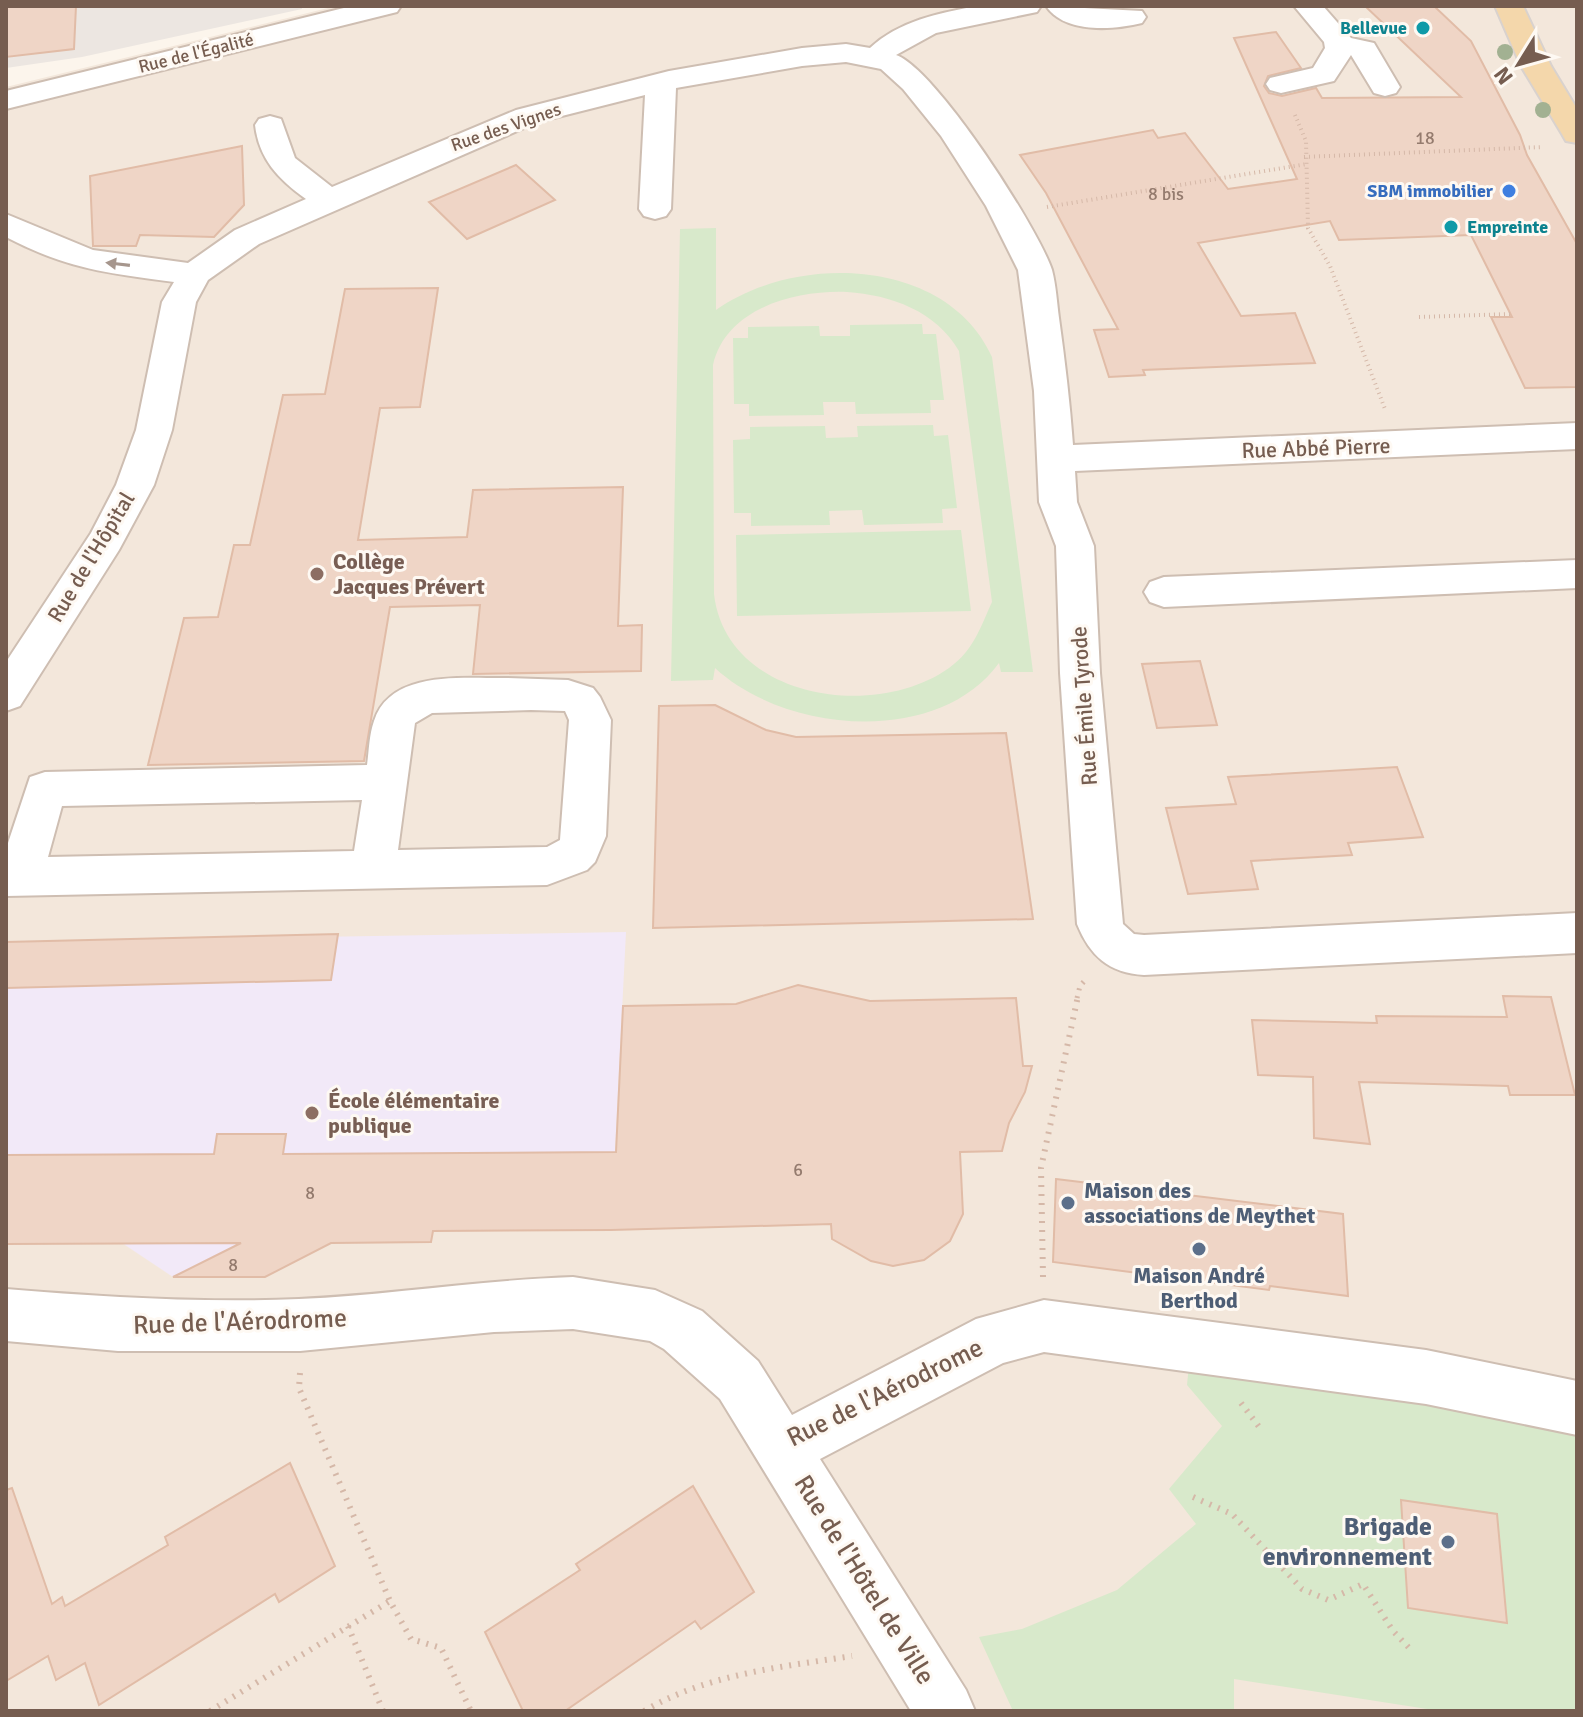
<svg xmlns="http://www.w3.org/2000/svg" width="1583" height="1717" font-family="Signika,sans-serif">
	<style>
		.residential { fill: #f3e7db }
		.industrial { fill: #ece6e1 }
		.education { fill: #f2e9f8 }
		.green { fill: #d8e9cb; fill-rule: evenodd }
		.building { fill: #efd5c6; stroke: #e1bca7; stroke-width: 2 }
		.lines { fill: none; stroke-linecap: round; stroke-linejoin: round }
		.minor-casing { stroke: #cebeb2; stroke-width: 4 }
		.major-casing { stroke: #d9d2ce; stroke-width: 4 }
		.path-far2 { stroke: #d5b8a8; stroke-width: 4; stroke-dasharray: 1 4; stroke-linecap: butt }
		.path-far1 { stroke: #d5b8a8; stroke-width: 5; stroke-dasharray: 2 6; stroke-linecap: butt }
		.path { stroke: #d5b8a8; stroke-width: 6; stroke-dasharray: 2 7; stroke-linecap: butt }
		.minor { fill: #fff; fill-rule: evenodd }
		.major { fill: #f4d7ab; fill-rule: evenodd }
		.tree { fill: #a2b192 }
		.oneway { fill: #a6968d }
		.culture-dot { fill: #0f9aa8; stroke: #fef9f3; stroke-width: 3 }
		.shop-dot { fill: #3f7fe0; stroke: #fef9f3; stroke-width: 3 }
		.education-dot { fill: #8d6e63; stroke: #fef9f3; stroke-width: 3 }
		.service-dot { fill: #5c6f8a; stroke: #fef9f3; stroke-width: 3 }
		.labels { text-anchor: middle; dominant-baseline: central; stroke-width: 6; stroke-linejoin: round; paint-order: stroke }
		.far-culture-label { font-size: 18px; font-weight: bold; fill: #0d838f; stroke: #fef9f3; text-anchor: end }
		.far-street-label { font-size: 18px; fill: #765d50; stroke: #fef9f3 }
		.number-label { font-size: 18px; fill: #947b6e }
		.far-shop-label { font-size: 18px; font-weight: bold; fill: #366cbe; stroke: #fef9f3; text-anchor: end }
		.street-label { font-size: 22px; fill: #765d50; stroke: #fef9f3 }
		.education-label { font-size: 22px; font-weight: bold; fill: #785e54; stroke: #fef9f3; text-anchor: start }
		.service-label { font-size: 22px; font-weight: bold; fill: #4e5e75; stroke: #fef9f3; text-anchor: start }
		.near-street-label { font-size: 26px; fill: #765d50; stroke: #fef9f3 }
		.near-service-label { font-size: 26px; font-weight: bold; fill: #4e5e75; stroke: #fef9f3; text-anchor: end }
	</style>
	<rect width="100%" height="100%" fill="#fcf5ec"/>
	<!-- residential -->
	<path class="residential" d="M336,6H1577V1711H6V87Z"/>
	<!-- industrial -->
	<path class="industrial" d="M6,6H302V9L82,57L6,68Z"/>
	<!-- education -->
	<path class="education" d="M626,932L611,1230L433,1231L331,1243L265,1277H173L122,1243L6,1241V942Z"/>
	<!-- green -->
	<g class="green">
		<path d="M716,228V310C796,253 947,257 992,357L1033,672H1001L999,663C938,747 785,733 715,668L713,680L671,681L680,229ZM847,292C891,295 936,311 959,351L992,602C980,628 974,650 949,668C875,721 726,699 714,594L713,365C726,307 797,290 847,292Z"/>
		<path d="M922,324L923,334H936L944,400H930L931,413L856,414L855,402H823L824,415L749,416V404H734L733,338H748V327L819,326L820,336H850V325Z"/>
		<path d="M933,425L934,436L948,435L957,508L942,509L943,523L864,525L862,510L829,511L830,525L751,526V513H734L733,440L750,439V427L825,426L826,438L858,437L857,426Z"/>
		<path d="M961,530L971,611L737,616L736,535Z"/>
		<path d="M1189,1365L1390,1395L1577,1433V1711H1440L1234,1679V1711H1013L979,1637L1022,1629L1117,1590L1196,1524L1169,1489L1222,1426L1187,1385Z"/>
	</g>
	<!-- building -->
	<g class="building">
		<path d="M6,6H76L74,49L6,57Z"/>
		<path d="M1365,6H1434L1471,41L1520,135L1527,155L1577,244V387L1525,388L1491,317H1512L1471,235L1339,240L1330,221L1198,243L1241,316L1295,313L1315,363L1143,370L1145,375L1109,377L1094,330L1118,329L1046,193L1020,155L1153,130L1158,138L1185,133L1228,189L1297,179L1234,38L1276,32L1301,68L1268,76L1264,86L1269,93L1282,96L1316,88L1322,98L1461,97Z"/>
		<path d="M242,146L244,205L214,237L140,235L136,246H93L90,176Z"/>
		<path d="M516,165L555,200L467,239L429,202Z"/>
		<path d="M438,288L420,407L380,408L358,540L467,537L473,490L623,487L618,626L642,625L641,671L473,674L480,605L390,607L364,761L148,765L184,618L218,617L234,545H250L283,395L325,394L345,289Z"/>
		<path d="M1200,661L1217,725L1157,728L1142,664Z"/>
		<path d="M715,705L766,730L796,737L1006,733L1033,919L653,928L659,706Z"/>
		<path d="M1397,767L1423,837L1348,843L1352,855L1251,861L1258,889L1188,894L1166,808L1236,804L1228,777Z"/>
		<path d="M338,934L331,980L6,988V942Z"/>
		<path d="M798,985L870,1001L1016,998L1023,1066H1032L1025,1092L1009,1123L1002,1151L960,1152L963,1214L950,1241L924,1260L893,1266L871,1261L832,1239L831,1224L611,1230L433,1231L431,1242L331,1243L265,1277H173L241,1243L6,1244V1155L214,1154L217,1134H286L283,1154L616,1152L623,1006L736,1004Z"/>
		<path d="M1503,996L1551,997L1575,1095H1510L1508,1086L1359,1082L1370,1144L1314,1138L1313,1077L1258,1075L1252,1020L1377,1023L1376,1016L1507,1017Z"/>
		<path d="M1056,1179L1343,1214L1348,1296L1270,1286L1269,1290L1053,1262Z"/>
		<path d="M290,1463L335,1566L279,1602L275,1594L99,1705L85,1663L56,1680L48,1656L6,1681V1490L12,1488L52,1604L62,1597L65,1606L168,1545L165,1537Z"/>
		<path d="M693,1486L754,1592L701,1629L695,1621L565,1711H523L485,1632L580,1570L576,1564Z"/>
		<path d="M1401,1500L1497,1514L1507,1623L1408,1608Z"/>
	</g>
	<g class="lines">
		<!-- minor casing -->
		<g class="minor-casing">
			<g id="minor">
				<path d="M352,6H401L397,12L6,109V91Z"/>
				<path d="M977,6H1041L1037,12L936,33L896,55C936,69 1038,228 1052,270C1056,285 1057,303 1059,318C1065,361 1070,403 1073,445L1577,423V449L1075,471L1077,502L1094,546L1100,673L1123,924L1134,934L1144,935L1577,913V953L1144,975C1109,973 1090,956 1077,924L1060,673L1056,546L1039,502L1034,391L1018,270L986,206L941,136L903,89L881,69L846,62L802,66L676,88L671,209L666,216L655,219L644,216L639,209L645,95L538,122L259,244L208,280L196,302L172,430L154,485L119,550L20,706L6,711V662L91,533L116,485L136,430L162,302L174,282C107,273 67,269 6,237V214L93,250L188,263L235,230L306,199C278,179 259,159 255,125L259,119L270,116L281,119L295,158L332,187L516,110L669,71L802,48L846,44L870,48C899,21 939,13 977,6Z"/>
				<path d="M1046,6L1142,11L1146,17L1142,23C1113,30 1065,34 1046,6Z"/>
				<path d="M1294,6H1323L1351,38L1374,43L1400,87L1396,93L1385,96L1374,93L1351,55L1334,81L1281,93L1270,90L1266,84L1270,78L1313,68L1325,48L1324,42Z"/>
				<path d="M1577,560V588L1164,607L1150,602L1144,592L1150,582L1164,577Z"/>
				<path d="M508,678L568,680L593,688L600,697L611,720L606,836L595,862L587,870L547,885L6,896V849L30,777L45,772L367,765C369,751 369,735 374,721C391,669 464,679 508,678ZM531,710L565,711L569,720L560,840L547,847L398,850L415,723L432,713ZM362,800L354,851L48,857L62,806Z"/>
				<path d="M573,1277L655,1290L702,1311L758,1361L792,1415L976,1319L1044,1300L1426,1350L1577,1381V1435L1426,1404L1044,1352L1003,1363L820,1459L966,1690L975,1711H911L720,1399L664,1349L650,1341L573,1329L494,1332L300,1351H118L6,1341V1289C103,1297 201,1303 299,1299C390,1295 481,1280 573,1277Z"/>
			</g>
		</g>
		<!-- major casing -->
		<g class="major-casing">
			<path id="major" d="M1495,6H1523L1551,66L1577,109V143L1566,141L1562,134L1521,66Z"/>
		</g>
		<!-- path-far2 -->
		<g class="path-far2">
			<path d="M1295,115L1306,141L1308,228L1330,266L1385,409"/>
			<path d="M1304,157L1543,147"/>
			<path d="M1047,207L1307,164"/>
			<path d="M1419,317L1511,314"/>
		</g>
		<!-- path-far1 -->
		<path class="path-far1" d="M1077,998L1080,986L1087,978"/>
		<!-- path -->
		<g class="path">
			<path d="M1043,1277L1041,1168L1078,996"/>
			<path d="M300,1373L299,1388L390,1601L411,1639L441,1648L471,1711"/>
			<path d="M1241,1403L1260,1428"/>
			<path d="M1193,1497L1232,1514L1302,1589L1328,1600L1363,1584L1393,1631L1412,1651"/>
			<path d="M348,1626L383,1711"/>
			<path d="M210,1711L390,1601"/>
			<path d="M644,1711C707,1674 781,1667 852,1656"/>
		</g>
		<!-- minor -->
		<use href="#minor" class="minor"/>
		<!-- major -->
		<use href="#major" class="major"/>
	</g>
	<!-- trees -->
	<g class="tree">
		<circle cx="1505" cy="52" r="8"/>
		<circle cx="1543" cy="110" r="8"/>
	</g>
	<!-- one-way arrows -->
	<defs><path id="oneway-solid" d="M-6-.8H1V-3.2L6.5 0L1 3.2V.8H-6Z" transform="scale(2)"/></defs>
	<use class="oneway" href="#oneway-solid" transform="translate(118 264) rotate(-173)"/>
	<!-- markers -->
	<g class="culture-dot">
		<circle cx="1423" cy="28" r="8"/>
		<circle cx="1451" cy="227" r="8"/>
	</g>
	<circle class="shop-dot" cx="1509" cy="191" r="8"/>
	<g class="education-dot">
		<circle cx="317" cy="574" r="8"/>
		<circle cx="312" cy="1113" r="8"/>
	</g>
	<g class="service-dot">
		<circle cx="1068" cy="1203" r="8"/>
		<circle cx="1199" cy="1249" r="8"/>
		<circle cx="1448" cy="1542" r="8"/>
	</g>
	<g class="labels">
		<!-- far-culture labels -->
		<g class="far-culture-label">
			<text x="1407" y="28">Bellevue</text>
			<text x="1467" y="227" text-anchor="start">Empreinte</text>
		</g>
		<!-- far-street labels -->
		<g class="far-street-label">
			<text transform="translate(196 53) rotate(-14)">Rue de l'Égalité</text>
			<text transform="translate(506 127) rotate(-19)">Rue des Vignes</text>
		</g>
		<!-- number labels -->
		<g class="number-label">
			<text x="1425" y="138">18</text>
			<text x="1166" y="194">8 bis</text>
			<text x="798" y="1170">6</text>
			<text x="310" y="1193">8</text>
			<text x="233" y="1265">8</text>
		</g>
		<!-- far-shop labels -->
		<g class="far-shop-label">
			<text x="1493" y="191">SBM immobilier</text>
		</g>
		<!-- street labels -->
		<g class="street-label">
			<text transform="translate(1316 448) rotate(-2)">Rue Abbé Pierre</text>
			<text transform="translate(91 557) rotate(-59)">Rue de l'Hôpital</text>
			<text transform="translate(1084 706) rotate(-94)">Rue Émile Tyrode</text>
		</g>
		<!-- education labels -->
		<g class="education-label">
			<text x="333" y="561">Collège<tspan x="333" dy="25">Jacques Prévert</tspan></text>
			<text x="328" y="1100">École élémentaire<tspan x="328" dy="25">publique</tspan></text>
		</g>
		<!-- service labels -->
		<g class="service-label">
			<text x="1084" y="1190">Maison des<tspan x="1084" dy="25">associations de Meythet</tspan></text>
			<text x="1199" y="1275" text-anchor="middle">Maison André<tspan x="1199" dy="25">Berthod</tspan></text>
		</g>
		<!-- near-street labels -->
		<g class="near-street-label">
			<text transform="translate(240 1322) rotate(-2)">Rue de l'Aérodrome</text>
			<text transform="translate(885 1393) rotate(-26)">Rue de l'Aérodrome</text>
			<text transform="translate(864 1580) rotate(58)">Rue de l'Hôtel de Ville</text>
		</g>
		<!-- near-service labels -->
		<g class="near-service-label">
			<text x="1432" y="1527">Brigade<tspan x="1432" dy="30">environnement</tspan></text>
		</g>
	</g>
	<!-- border -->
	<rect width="1583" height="1717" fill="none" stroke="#765d50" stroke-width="16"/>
	<!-- north arrow -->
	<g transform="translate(1519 64) rotate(233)" stroke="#fef9f3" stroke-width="6" paint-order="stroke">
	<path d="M0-6L14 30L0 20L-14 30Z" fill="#765d50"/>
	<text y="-12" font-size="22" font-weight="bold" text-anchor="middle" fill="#765d50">N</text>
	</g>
</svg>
